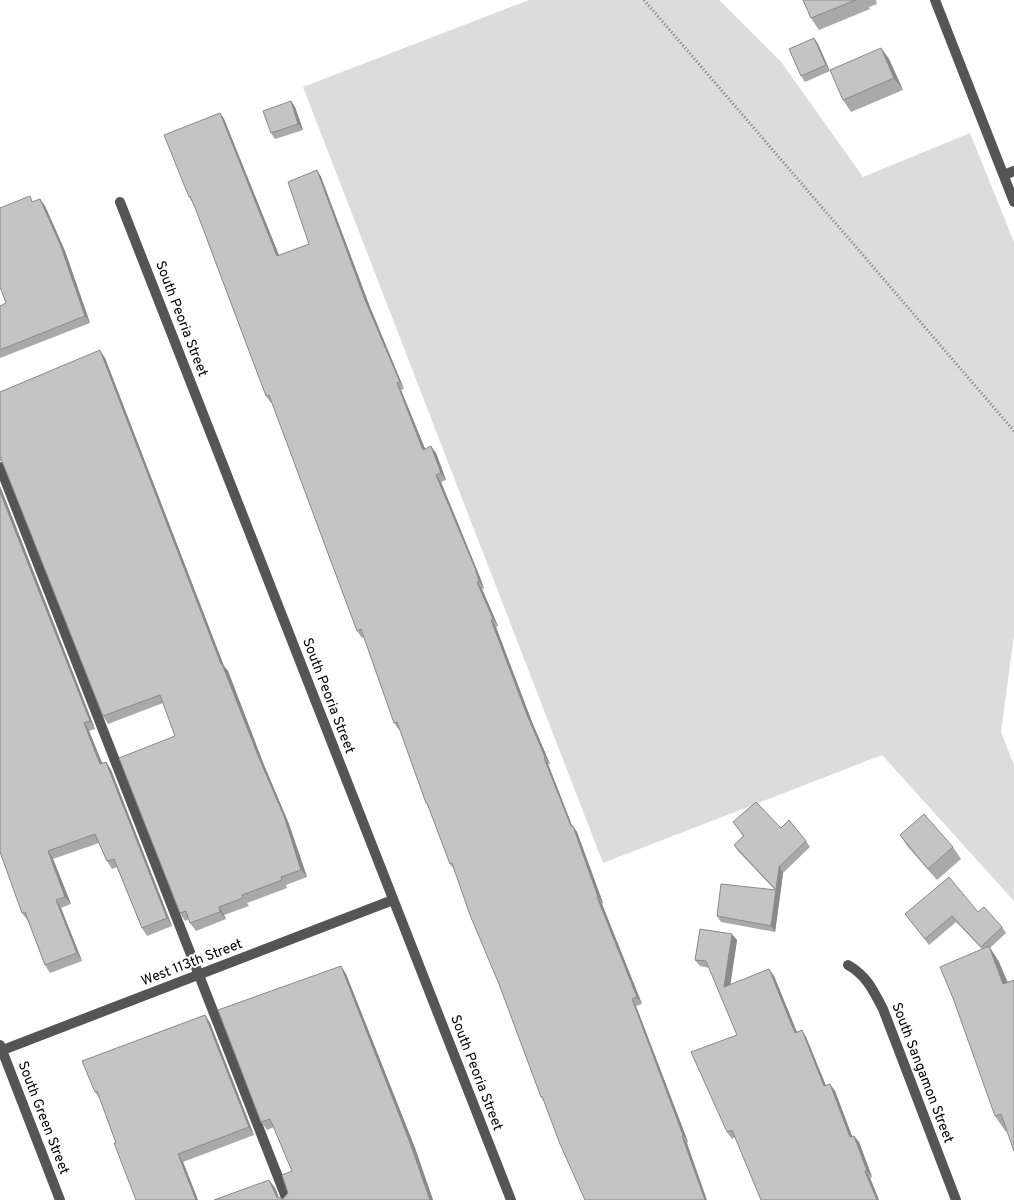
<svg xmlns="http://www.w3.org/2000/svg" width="1014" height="1200" font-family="Overpass,sans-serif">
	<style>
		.green { fill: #dcdcdc }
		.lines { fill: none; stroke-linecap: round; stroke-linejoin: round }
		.path { stroke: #777; stroke-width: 3; stroke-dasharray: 1 2.5; stroke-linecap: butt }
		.lane { stroke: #555; stroke-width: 10 }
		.street { stroke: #555; stroke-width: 10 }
		.wall { fill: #a9a9a9 }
		.shaded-wall { fill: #898989 }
		.building { fill: #c4c4c4; stroke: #898989 }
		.labels { text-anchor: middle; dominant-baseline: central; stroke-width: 4; stroke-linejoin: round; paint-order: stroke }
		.street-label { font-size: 14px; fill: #000; stroke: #fff }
	</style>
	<rect width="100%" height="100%" fill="#fff"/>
	<!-- green -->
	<path class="green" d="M529,0H719L782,63L863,177L970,133L1014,242V635L1001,732L1014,765V901L882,755L603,863L303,87Z"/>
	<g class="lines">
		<!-- path -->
		<path class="path" d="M644,0L1014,431"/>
		<!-- lane -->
		<path class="lane" d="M0,467L287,1200"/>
		<!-- street -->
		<g class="street">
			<path d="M935,0L1014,202"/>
			<path d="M1004,175L1014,171"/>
			<path d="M120,202L511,1200"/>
			<path d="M848,965C867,976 873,990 883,1009L956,1200"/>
			<path d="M0,1045L60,1200"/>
			<path d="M0,1051L393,900"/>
		</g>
	</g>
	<!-- wall -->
	<g class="wall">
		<path d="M803,0H876L877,4L869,7L870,9L819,30L811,18Z"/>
		<path d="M814,38L818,44L830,71L805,82L801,76Z"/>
		<path d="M881,48L889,59L903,90L851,112L843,100Z"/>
		<path d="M291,101L295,107L303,130L275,139L271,133Z"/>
		<path d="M220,113L224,119L279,255L309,244L317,170L321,177L370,307L404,389L401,390L425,449L436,453L446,480L441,482L479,575L484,588L482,589L498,626L496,627L532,722L550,764H548L572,826L577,832L603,903L602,904L642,1004L636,1006L688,1142L687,1143L544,1102L541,1097L499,984L453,868L450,864L429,808L426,803L400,729L399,730L394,723L364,637L362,638L357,631L272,402L271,403L266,396L196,210L193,203L189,197Z"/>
		<path d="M40,199L45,206L65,251L90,323L0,358V306L6,303L34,201Z"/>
		<path d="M105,358L224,666L228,671L264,765L289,824L307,877L286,885L287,888L247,903L249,906L224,915L226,919L196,931L190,923L189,919L185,921L180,913L175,736L163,703L108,724L103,716L3,461H0V392Z"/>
		<path d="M0,486L95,729L89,731L102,764L106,762L111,770L172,926L147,936L142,928L117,867L112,869L107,861L99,843L53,859L71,904L61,908L82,961L50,973L45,965L28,921L22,913Z"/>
		<path d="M733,822L781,828L806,841L810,847L783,873L780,896V895V896L775,932L721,922L717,916L775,890L738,851L734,845L743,836Z"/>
		<path d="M900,835L953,847L961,859L937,880L908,847Z"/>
		<path d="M978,912L1002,927L1006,933L990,948L999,962L1008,982L1007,1131L1006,1132L995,1116L982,949L956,922L929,945L905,914Z"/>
		<path d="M737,940L730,985L774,976L797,1032L806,1037L826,1086L835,1091L852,1136H854L859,1142L872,1177L870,1178L879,1200H761L735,1137L732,1139L727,1132L737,1035L709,968L700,966L695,960Z"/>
		<path d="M346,974L415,1148L433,1200H214L269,1180L275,1188L279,1198L283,1199L288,1193L292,1171L274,1127L267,1130L261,1122Z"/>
		<path d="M205,1015L210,1023L254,1135L183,1162L198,1200H136L116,1143L100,1099L95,1092Z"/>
	</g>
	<!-- shaded-wall -->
	<g class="shaded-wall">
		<path d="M814,38L818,44L830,71L826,65Z"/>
		<path d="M881,48L889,59L903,90L894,78Z"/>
		<path d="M291,101L295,107L303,130L298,124Z"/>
		<path d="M220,113L224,119L282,263L277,256Z"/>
		<path d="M317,170L321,177L370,307L404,389L400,382L365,300Z"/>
		<path d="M40,199L45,206L65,251L90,323L85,316Z"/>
		<path d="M100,350L105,358L224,666L228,671L264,765L289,824L307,877L301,870Z"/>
		<path d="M397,383L401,390L428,456L423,450Z"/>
		<path d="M431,446L436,453L446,480L441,473Z"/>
		<path d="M436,475L441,482L479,575L484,588L479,581Z"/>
		<path d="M0,486L95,729L90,721L0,492Z"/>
		<path d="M477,582L482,589L498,626L493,619Z"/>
		<path d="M491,620L496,627L532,722L550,764L545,757L527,715Z"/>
		<path d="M84,723L89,731L106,772L100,764Z"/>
		<path d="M544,758L548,764L575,833L571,826Z"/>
		<path d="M106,762L111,770L172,926L167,918Z"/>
		<path d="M573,826L577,832L603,903L598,897Z"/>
		<path d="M48,851L53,859L71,904L65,897Z"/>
		<path d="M779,867L783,873L780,896L776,890Z"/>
		<path d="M776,890L780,896L775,932L771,926Z"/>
		<path d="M597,897L602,904L642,1004L637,997Z"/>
		<path d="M56,900L61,908L82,961L77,953Z"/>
		<path d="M219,907L224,915L226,919L220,912Z"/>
		<path d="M732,934L737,940L729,994L724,987Z"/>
		<path d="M989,946L999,962L1014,999L1003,984Z"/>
		<path d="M341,966L346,974L415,1148L433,1200H430Z"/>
		<path d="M769,969L774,976L800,1040L795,1033Z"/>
		<path d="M632,999L636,1006L688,1142L683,1135Z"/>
		<path d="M205,1015L210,1023L254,1135L249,1127Z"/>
		<path d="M802,1030L806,1037L829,1093L824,1086Z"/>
		<path d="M830,1084L835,1091L855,1144L850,1137Z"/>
		<path d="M682,1136L687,1143L707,1200H705Z"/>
		<path d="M854,1136L859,1142L872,1177L867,1171Z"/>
		<path d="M178,1154L183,1162L198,1200H196Z"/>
		<path d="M865,1171L870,1178L879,1200H877Z"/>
		<path d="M269,1180L275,1188L280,1200L277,1197Z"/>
	</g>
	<!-- building -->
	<g class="building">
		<path d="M803,0H856L811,18Z"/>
		<path d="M814,38L826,65L801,76L789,49Z"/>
		<path d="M881,48L894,78L843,100L830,70Z"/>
		<path d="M291,101L298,124L271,133L263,111Z"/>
		<path d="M220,113L277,256L309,244L288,182L317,170L365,300L400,382L397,383L423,450L431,446L441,473L436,475L475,568L479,581L477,582L493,619L491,620L527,715L545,757L544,758L571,826H573L598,897H597L637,997L632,999L683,1135L682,1136L705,1200H585L560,1144L542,1096L541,1097L499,984L470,915L452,863L450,864L427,803H426L397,722L394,723L361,629L357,631L269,395L266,396L196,210L190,196L189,197L164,135Z"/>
		<path d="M30,196L32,202L40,199L60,244L85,316L0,350V306L6,303L0,287V208Z"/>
		<path d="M100,350L221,664H222L259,758L284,816L301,870L281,877L282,880L242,895L243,898L219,907L220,912L190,923L186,911L180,913L119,758L175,736L160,695L103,716L0,456V392Z"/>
		<path d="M0,492L90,721L84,723L100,764L106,762L167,918L142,928L114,859L107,861L95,834L48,851L65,897L56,900L77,953L45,965L25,912L22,913L0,852Z"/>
		<path d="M756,802L781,828L789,820L806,841L779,867L776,890L734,845L744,836L733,822Z"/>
		<path d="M924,814L953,847L928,869L900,835Z"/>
		<path d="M949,877L978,912L984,907L1002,927L981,947L952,916L925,939L905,914Z"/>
		<path d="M721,884L776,890L771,926L717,916Z"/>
		<path d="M700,929L732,934L724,987L769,969L795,1033L802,1030L824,1086L830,1084L850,1137L854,1136L867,1171H865L877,1200H761L732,1130L727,1132L691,1052L737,1035L706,961L695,960Z"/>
		<path d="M989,946L1003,984L1014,980V1151L1001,1114L995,1116L953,998L940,967Z"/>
		<path d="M341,966L409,1140L430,1200H214L269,1180L277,1197L283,1199L288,1193L282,1175L292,1171L270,1119L261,1122L218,1010Z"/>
		<path d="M205,1015L249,1127L178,1154L196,1200H136L114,1143H116L97,1091L95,1092L82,1061Z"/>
	</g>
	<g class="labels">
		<!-- street labels -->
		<g class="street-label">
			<text transform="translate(181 319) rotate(69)">South Peoria Street</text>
			<text transform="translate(328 696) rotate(69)">South Peoria Street</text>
			<text transform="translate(192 963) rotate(-21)">West 113th Street</text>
			<text transform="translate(476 1073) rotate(69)">South Peoria Street</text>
			<text transform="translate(922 1073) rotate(69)">South Sangamon Street</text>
			<text transform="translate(43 1118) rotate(69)">South Green Street</text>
		</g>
	</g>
</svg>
